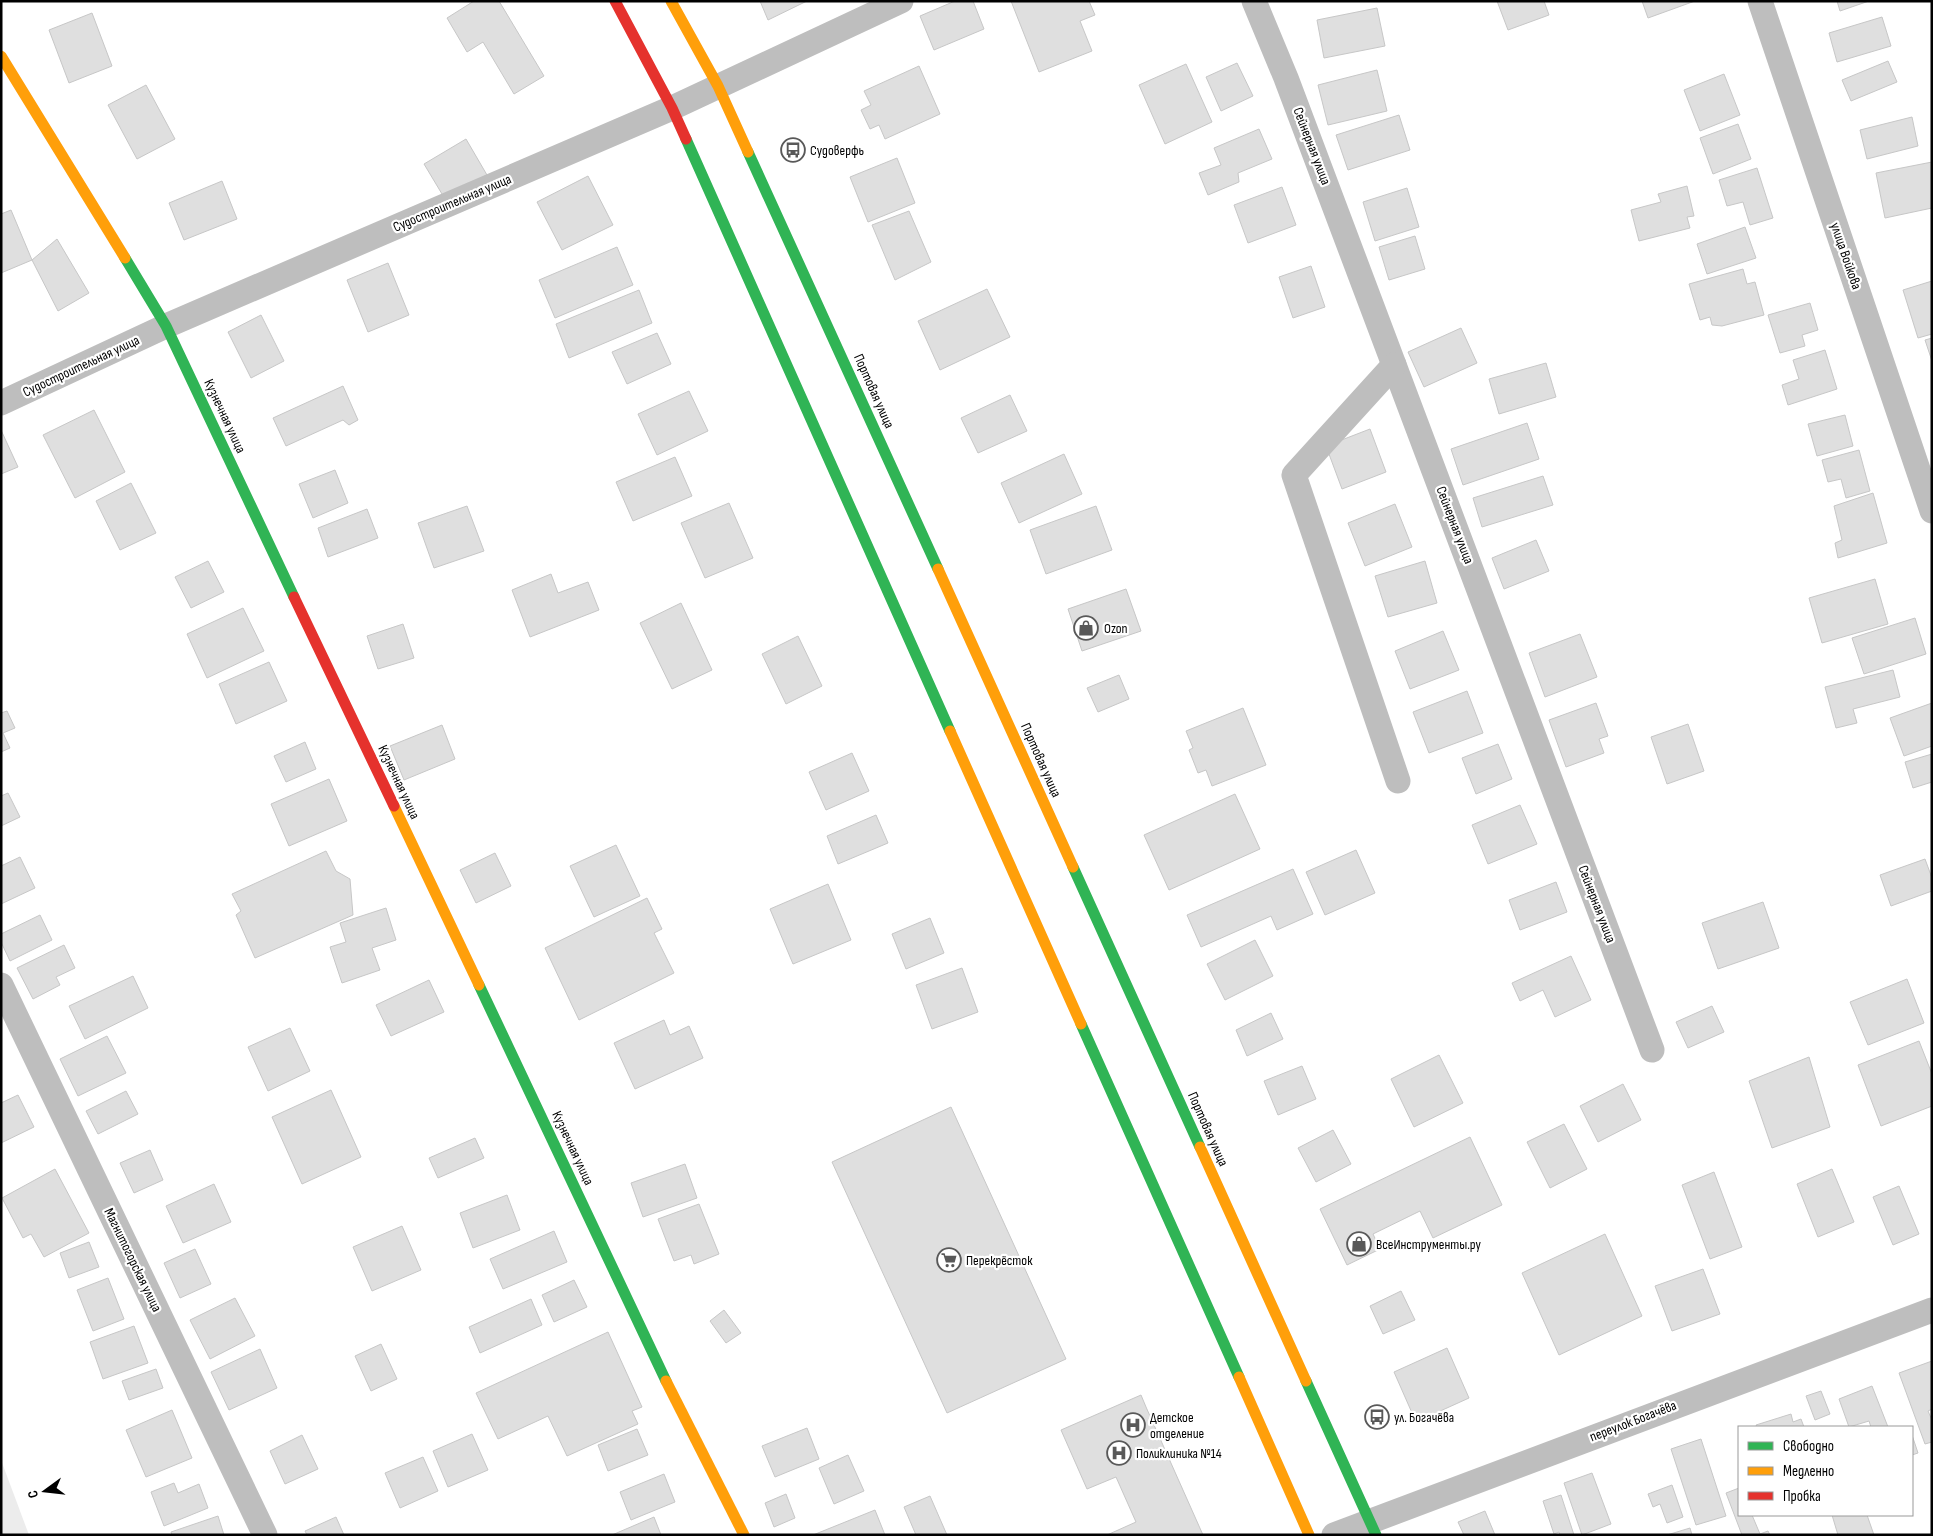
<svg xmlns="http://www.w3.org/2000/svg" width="1933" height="1536" font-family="'Sofia Sans Condensed',sans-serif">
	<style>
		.green { fill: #ececec }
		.building { fill: #dfdfdf; stroke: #c7c7c7 }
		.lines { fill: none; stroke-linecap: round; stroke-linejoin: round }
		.street { stroke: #bebebe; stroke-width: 25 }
		.fast { stroke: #30b455; stroke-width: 11 }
		.slow { stroke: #ff9f0a; stroke-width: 11 }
		.jam { stroke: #e5322d; stroke-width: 11 }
		.labels { text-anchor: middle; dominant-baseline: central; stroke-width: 4.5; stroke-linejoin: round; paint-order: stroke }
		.street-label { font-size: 14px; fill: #000; stroke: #fff }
		.poi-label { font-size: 14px; fill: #000; stroke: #fff; text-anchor: start }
	</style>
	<rect width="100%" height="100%" fill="#fff"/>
	<!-- green -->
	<path class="green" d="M1,1460L29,1535H1Z"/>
	<!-- building -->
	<g class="building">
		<path d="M474,1H499L544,76L514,94L483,42L467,52L447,18Z"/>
		<path d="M760,1H807L768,20Z"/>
		<path d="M955,1H973L984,29L934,50L920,16Z"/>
		<path d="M1011,1H1089L1095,15L1080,21L1092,51L1039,72Z"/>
		<path d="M1497,1H1544L1549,15L1508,30Z"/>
		<path d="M1642,1H1695L1648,18Z"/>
		<path d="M1837,1H1869L1840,11Z"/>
		<path d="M1377,8L1385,46L1324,58L1317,20Z"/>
		<path d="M92,13L112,66L69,83L49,30Z"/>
		<path d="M1882,17L1891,46L1837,62L1829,33Z"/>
		<path d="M1888,61L1897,82L1851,101L1842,80Z"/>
		<path d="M1237,63L1253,96L1221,111L1206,77Z"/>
		<path d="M1186,64L1212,122L1165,144L1139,85Z"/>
		<path d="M919,66L940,114L885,139L879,125L870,129L861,110L871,105L864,91Z"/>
		<path d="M1377,70L1387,111L1328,125L1318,85Z"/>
		<path d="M1724,74L1740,115L1700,131L1684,90Z"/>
		<path d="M146,85L175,139L137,159L108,105Z"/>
		<path d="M1399,115L1410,150L1348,170L1336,135Z"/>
		<path d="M1912,117L1918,146L1867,159L1860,130Z"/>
		<path d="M1738,124L1751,159L1713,174L1700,138Z"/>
		<path d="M1259,129L1272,159L1238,173L1239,182L1208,195L1199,173L1221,165L1214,148Z"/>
		<path d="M466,139L487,175L445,199L424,164Z"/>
		<path d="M897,158L915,203L868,222L850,177Z"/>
		<path d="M1932,162V208L1885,218L1876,173Z"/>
		<path d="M1757,168L1773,218L1750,225L1743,202L1727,206L1719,180Z"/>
		<path d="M588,176L613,225L562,250L537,202Z"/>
		<path d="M222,181L237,219L184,240L169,203Z"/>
		<path d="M1687,186L1694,216L1687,217L1690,228L1639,241L1631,210L1661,202L1658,194Z"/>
		<path d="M1282,187L1296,225L1248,243L1234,205Z"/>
		<path d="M1407,188L1419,227L1375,241L1363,202Z"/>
		<path d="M11,210L32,260L1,273V214Z"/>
		<path d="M909,211L931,262L895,280L872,225Z"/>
		<path d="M1745,227L1756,258L1707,274L1697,244Z"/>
		<path d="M1415,236L1425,269L1389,280L1379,247Z"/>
		<path d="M57,239L89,293L58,311L32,260Z"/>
		<path d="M617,247L633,285L555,318L539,280Z"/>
		<path d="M388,263L409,315L368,332L347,280Z"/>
		<path d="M1311,266L1325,307L1293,318L1279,277Z"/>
		<path d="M1743,269L1747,284L1755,282L1764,315L1722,326L1712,325L1710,317L1700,320L1689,284Z"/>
		<path d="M1932,281V334L1918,338L1903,290Z"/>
		<path d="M987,289L1010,337L940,370L918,321Z"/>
		<path d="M639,290L652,323L569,358L556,324Z"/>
		<path d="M1810,303L1818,330L1802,335L1805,346L1780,353L1768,315Z"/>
		<path d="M261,315L284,361L251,378L228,332Z"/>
		<path d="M1461,328L1477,363L1424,387L1408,352Z"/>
		<path d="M657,333L671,364L627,384L612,352Z"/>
		<path d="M1932,338V361L1925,340Z"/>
		<path d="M1825,350L1837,389L1788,405L1782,385L1799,379L1793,360Z"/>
		<path d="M1546,363L1556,397L1499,414L1489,379Z"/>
		<path d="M343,386L358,420L349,425L343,420L286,446L273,418Z"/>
		<path d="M689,391L708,431L657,455L638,414Z"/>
		<path d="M1010,395L1027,431L978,453L961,418Z"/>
		<path d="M94,410L125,472L75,498L43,435Z"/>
		<path d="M1845,415L1853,446L1817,456L1808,424Z"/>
		<path d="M1527,423L1539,459L1463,485L1451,449Z"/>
		<path d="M1370,429L1386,472L1342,489L1326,446Z"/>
		<path d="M1,430L18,467L1,474Z"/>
		<path d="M1859,450L1870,491L1846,498L1841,479L1828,482L1822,460Z"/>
		<path d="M1064,454L1082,494L1019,523L1001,483Z"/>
		<path d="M675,457L692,496L633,521L616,482Z"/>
		<path d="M335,470L348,503L313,518L299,484Z"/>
		<path d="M1543,476L1553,505L1482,527L1473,498Z"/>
		<path d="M131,483L156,533L120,550L96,501Z"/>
		<path d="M1873,493L1887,543L1838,558L1835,543L1842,540L1834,506Z"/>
		<path d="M729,503L753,558L705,578L681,523Z"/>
		<path d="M1395,504L1412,547L1365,566L1348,523Z"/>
		<path d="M467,506L484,551L434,568L418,523Z"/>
		<path d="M1096,506L1112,550L1046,574L1030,530Z"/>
		<path d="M367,509L378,538L328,557L318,528Z"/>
		<path d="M1536,540L1549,571L1504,589L1492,558Z"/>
		<path d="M208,561L224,592L191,608L175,577Z"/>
		<path d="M1425,561L1437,603L1388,617L1375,576Z"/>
		<path d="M551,574L558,593L588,582L599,610L530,637L512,590Z"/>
		<path d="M1875,579L1888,624L1822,643L1809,598Z"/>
		<path d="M1126,589L1141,631L1082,651L1068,609Z"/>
		<path d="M681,603L712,670L672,689L640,623Z"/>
		<path d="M243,608L264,651L207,678L187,634Z"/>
		<path d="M1915,618L1926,654L1864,674L1852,638Z"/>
		<path d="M403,624L414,658L378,669L367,636Z"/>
		<path d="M1443,631L1459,670L1410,689L1395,651Z"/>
		<path d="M1580,634L1597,677L1545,697L1529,653Z"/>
		<path d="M798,636L822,686L786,704L762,654Z"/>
		<path d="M269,662L287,701L236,724L219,684Z"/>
		<path d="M1893,670L1900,697L1853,709L1857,723L1836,728L1825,687Z"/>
		<path d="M1119,675L1129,699L1098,712L1087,688Z"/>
		<path d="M1467,691L1483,733L1429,753L1413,712Z"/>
		<path d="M1596,703L1608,736L1599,739L1604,753L1566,767L1549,720Z"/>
		<path d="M1932,703V746L1904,756L1890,718Z"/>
		<path d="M1243,708L1266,765L1212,786L1206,770L1198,773L1189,750L1193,748L1186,731Z"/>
		<path d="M7,711L15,728L3,733L10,748L1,752V713Z"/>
		<path d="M1688,724L1704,771L1667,784L1651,737Z"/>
		<path d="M442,725L455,759L404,780L390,746Z"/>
		<path d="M305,742L316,769L286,782L274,756Z"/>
		<path d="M1498,744L1512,779L1476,794L1462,758Z"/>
		<path d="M852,753L869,791L826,810L809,772Z"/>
		<path d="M1932,754V782L1913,788L1905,762Z"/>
		<path d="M329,779L347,821L289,846L271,804Z"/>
		<path d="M8,793L20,817L1,826V796Z"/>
		<path d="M1235,794L1260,849L1169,890L1144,835Z"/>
		<path d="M1520,805L1537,844L1488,864L1472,825Z"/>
		<path d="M876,815L888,843L838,864L827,836Z"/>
		<path d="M616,845L640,896L594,917L570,866Z"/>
		<path d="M1356,850L1375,893L1325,915L1306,872Z"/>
		<path d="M326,851L336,871L350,879L353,915L255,958L236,915L241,911L232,894Z"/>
		<path d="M495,853L511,886L476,903L460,870Z"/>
		<path d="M20,857L35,888L1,904V866Z"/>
		<path d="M1925,859L1932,878V891L1891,906L1880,875Z"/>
		<path d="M1293,869L1313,914L1277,930L1271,916L1201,947L1187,915Z"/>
		<path d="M1556,882L1567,912L1520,930L1509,900Z"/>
		<path d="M828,884L851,940L793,964L770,909Z"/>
		<path d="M647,898L662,929L654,933L674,973L579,1020L545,948Z"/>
		<path d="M1763,902L1779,948L1718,969L1702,923Z"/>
		<path d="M386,908L396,940L372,948L380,970L342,983L330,947L346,942L340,923Z"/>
		<path d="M40,915L52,940L10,961L1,942V934Z"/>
		<path d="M930,918L944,953L906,969L892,934Z"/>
		<path d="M1255,940L1273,976L1225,1000L1207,964Z"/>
		<path d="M64,945L75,968L56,977L60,985L33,999L17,968Z"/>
		<path d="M1571,956L1591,1000L1555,1017L1543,990L1520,1001L1512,983Z"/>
		<path d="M962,968L978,1012L932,1029L916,985Z"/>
		<path d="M133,976L148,1008L85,1039L69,1006Z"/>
		<path d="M1907,979L1924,1023L1868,1045L1850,1002Z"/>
		<path d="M429,980L444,1012L391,1036L376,1005Z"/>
		<path d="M1712,1006L1724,1032L1688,1048L1676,1022Z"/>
		<path d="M1271,1013L1283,1039L1247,1056L1236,1030Z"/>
		<path d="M664,1020L670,1035L689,1026L703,1058L635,1089L614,1043Z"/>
		<path d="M290,1028L310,1071L268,1091L248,1047Z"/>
		<path d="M107,1036L126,1073L78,1096L60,1059Z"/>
		<path d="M1919,1041L1932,1074V1106L1881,1126L1858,1065Z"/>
		<path d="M1439,1055L1463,1103L1414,1127L1391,1079Z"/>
		<path d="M1809,1057L1830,1127L1772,1148L1749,1081Z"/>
		<path d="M1302,1066L1316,1099L1278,1115L1264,1081Z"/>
		<path d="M1623,1084L1641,1120L1598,1142L1580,1106Z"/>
		<path d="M331,1090L361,1157L302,1184L272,1117Z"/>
		<path d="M126,1091L138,1114L98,1134L86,1111Z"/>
		<path d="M18,1095L34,1127L1,1143V1103Z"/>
		<path d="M951,1107L1066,1359L947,1413L832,1162Z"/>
		<path d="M1564,1124L1587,1169L1550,1188L1527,1142Z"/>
		<path d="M1333,1130L1351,1164L1316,1182L1298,1148Z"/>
		<path d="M1470,1137L1502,1205L1433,1238L1420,1211L1373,1234L1380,1249L1347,1265L1320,1209Z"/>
		<path d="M475,1138L484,1158L438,1178L429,1158Z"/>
		<path d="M150,1150L163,1180L134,1193L120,1163Z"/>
		<path d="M685,1164L697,1198L643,1217L631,1183Z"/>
		<path d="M55,1169L89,1233L44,1257L31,1234L23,1238L2,1198Z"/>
		<path d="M1832,1169L1854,1222L1818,1237L1797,1184Z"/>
		<path d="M1714,1172L1742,1247L1710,1259L1682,1185Z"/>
		<path d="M214,1184L231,1222L183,1243L166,1206Z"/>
		<path d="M1899,1186L1919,1234L1893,1245L1873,1197Z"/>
		<path d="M507,1195L520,1230L473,1248L460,1213Z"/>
		<path d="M699,1204L719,1254L694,1264L691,1255L674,1261L658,1219Z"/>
		<path d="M402,1226L421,1270L372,1291L353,1247Z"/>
		<path d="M554,1231L567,1262L503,1289L490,1259Z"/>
		<path d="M1605,1234L1642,1316L1559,1355L1522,1273Z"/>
		<path d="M89,1242L99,1267L69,1278L60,1253Z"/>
		<path d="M195,1249L211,1284L180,1298L164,1263Z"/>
		<path d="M1703,1269L1720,1314L1672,1331L1655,1286Z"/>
		<path d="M108,1278L124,1319L93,1331L77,1290Z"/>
		<path d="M574,1280L587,1307L554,1322L542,1295Z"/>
		<path d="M1401,1291L1415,1320L1383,1334L1370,1306Z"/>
		<path d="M235,1298L255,1336L210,1359L190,1320Z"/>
		<path d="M531,1299L542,1325L480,1353L469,1327Z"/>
		<path d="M724,1310L741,1333L726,1343L710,1321Z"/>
		<path d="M134,1326L148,1363L103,1379L90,1342Z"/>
		<path d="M608,1332L642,1407L632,1411L638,1424L567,1456L548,1416L498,1439L476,1393Z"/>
		<path d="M381,1344L397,1379L371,1391L355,1356Z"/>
		<path d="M1447,1348L1469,1398L1416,1422L1394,1372Z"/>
		<path d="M260,1349L277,1388L229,1410L211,1372Z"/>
		<path d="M1932,1361V1409L1928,1411L1932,1420V1442L1925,1444L1899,1373Z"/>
		<path d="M156,1369L163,1388L129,1400L122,1381Z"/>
		<path d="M1872,1386L1888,1427H1871L1869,1421L1849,1427L1839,1399Z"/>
		<path d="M1821,1391L1830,1414L1815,1420L1806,1396Z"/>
		<path d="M1141,1395L1146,1407L1203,1535H1107L1136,1522L1116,1477L1087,1489L1061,1430Z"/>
		<path d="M172,1410L192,1458L146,1477L126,1430Z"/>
		<path d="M1791,1414L1793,1422L1801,1419L1804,1427H1757L1756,1425Z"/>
		<path d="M807,1428L819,1459L775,1477L762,1446Z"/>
		<path d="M637,1429L648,1455L608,1471L598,1445Z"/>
		<path d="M472,1434L488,1470L448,1487L433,1451Z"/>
		<path d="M302,1435L318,1469L285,1484L270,1451Z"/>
		<path d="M1912,1435L1918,1453L1912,1455Z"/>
		<path d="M1701,1439L1726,1516L1696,1525L1671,1449Z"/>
		<path d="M848,1455L864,1491L834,1504L819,1468Z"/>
		<path d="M423,1457L438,1491L400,1508L385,1473Z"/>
		<path d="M1592,1473L1611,1524L1582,1535L1564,1483Z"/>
		<path d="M664,1474L675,1502L631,1520L620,1492Z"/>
		<path d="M174,1483L178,1493L199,1484L208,1508L164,1526L151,1492Z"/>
		<path d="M1672,1485L1683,1517L1667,1523L1660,1504L1653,1507L1648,1494Z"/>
		<path d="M1739,1488V1515H1752L1760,1534L1768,1531L1770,1535H1742L1726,1493Z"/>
		<path d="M786,1494L795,1518L774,1527L765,1503Z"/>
		<path d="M1561,1495L1574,1535H1560L1559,1532L1554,1534L1543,1501Z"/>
		<path d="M930,1496L947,1535H916L904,1507Z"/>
		<path d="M875,1510L885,1535H813Z"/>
		<path d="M1485,1511L1495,1535H1464L1458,1522Z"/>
		<path d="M1832,1515H1867L1874,1535H1838Z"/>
		<path d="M218,1516L224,1535H172L171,1532Z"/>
		<path d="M336,1517L344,1535H307L305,1531Z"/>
		<path d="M654,1517L661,1535H612Z"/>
		<path d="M1690,1528L1692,1535H1667Z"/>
	</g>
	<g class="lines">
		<!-- street -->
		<g class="street">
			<path d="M1254,1L1286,78L1652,1050"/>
			<path d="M1760,1L1932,511"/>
			<path d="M1394,365L1294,475L1398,781"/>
			<path d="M1,403L166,326L672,108L901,1"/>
			<path d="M1,985L265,1535"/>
			<path d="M1334,1535L1932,1310"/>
		</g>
		<!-- fast -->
		<g class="fast">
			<path d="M686,139L950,731"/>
			<path d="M748,152L938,569"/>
			<path d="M125,258L166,326L294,597"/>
			<path d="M1073,867L1200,1147"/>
			<path d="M479,985L666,1381"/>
			<path d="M1081,1024L1239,1377"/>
			<path d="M1306,1381L1376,1535"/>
		</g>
		<!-- slow -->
		<g class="slow">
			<path d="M671,1L718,86L748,152"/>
			<path d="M1,56L125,258"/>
			<path d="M938,569L1073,867"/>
			<path d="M950,731L1081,1024"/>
			<path d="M394,806L479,985"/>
			<path d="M1200,1147L1306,1381"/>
			<path d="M1239,1377L1309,1535"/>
			<path d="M666,1381L744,1535"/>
		</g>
		<!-- jam -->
		<g class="jam">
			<path d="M615,1L672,108L686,139"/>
			<path d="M294,597L394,806"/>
		</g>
	</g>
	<!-- icons -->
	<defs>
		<g id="bus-ring" transform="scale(1.25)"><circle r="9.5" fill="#fff" stroke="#595959" stroke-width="1.5"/><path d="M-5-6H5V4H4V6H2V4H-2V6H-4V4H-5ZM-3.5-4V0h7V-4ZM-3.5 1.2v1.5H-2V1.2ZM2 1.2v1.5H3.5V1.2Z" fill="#595959"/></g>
		<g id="shop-ring" transform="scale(1.25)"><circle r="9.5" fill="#fff" stroke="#595959" stroke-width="1.5"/><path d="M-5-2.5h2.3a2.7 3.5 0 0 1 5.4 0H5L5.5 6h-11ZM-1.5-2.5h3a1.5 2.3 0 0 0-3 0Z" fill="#595959"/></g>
		<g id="supermarket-ring" transform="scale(1.25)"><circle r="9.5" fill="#fff" stroke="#595959" stroke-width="1.5"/><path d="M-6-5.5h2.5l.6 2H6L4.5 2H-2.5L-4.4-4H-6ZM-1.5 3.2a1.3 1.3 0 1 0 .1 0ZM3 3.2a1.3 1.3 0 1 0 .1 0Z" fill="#595959"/></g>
		<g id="hospital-ring" transform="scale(1.25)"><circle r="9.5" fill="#fff" stroke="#595959" stroke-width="1.5"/><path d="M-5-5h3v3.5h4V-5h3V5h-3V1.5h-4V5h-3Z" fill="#595959"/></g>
	</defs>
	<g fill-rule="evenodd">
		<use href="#bus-ring" x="793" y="150"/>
		<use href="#shop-ring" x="1086" y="628"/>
		<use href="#shop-ring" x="1359" y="1244"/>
		<use href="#supermarket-ring" x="949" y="1260"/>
		<use href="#bus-ring" x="1377" y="1417"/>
		<use href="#hospital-ring" x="1133" y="1425"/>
		<use href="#hospital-ring" x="1119" y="1453"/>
	</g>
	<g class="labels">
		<!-- street labels -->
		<g class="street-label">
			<text transform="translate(1312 146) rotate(69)">Сейнерная улица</text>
			<text transform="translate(452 203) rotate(-23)">Судостроительная улица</text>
			<text transform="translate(1846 256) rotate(71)">улица Войкова</text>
			<text transform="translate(81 366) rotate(-25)">Судостроительная улица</text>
			<text transform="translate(874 391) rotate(66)">Портовая улица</text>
			<text transform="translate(225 416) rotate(65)">Кузнечная улица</text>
			<text transform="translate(1455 525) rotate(69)">Сейнерная улица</text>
			<text transform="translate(1041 760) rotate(66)">Портовая улица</text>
			<text transform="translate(399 782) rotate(65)">Кузнечная улица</text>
			<text transform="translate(1597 904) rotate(69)">Сейнерная улица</text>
			<text transform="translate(1208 1129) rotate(66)">Портовая улица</text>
			<text transform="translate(573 1148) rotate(65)">Кузнечная улица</text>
			<text transform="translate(133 1260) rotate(64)">Магнитогорская улица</text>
			<text transform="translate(1633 1421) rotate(-21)">переулок Богачёва</text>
		</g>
		<!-- poi labels -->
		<g class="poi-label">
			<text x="810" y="150">Судоверфь</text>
			<text x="1104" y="628">Ozon</text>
			<text x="1376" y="1244">ВсеИнструменты.ру</text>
			<text x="966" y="1260">Перекрёсток</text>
			<text x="1150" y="1417">Детское<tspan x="1150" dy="16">отделение</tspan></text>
			<text x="1394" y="1417">ул. Богачёва</text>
			<text x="1136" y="1453">Поликлиника №14</text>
		</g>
	</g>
	<!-- border -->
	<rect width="1933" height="1536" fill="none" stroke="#000000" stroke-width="5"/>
	<!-- legend -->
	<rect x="1738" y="1426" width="175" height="90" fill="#ffffff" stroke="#999999"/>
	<rect x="1748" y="1442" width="25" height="8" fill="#30b455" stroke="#999999"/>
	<text x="1783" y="1451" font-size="15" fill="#000000">Свободно</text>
	<rect x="1748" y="1467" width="25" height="8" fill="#ff9f0a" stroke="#999999"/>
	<text x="1783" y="1476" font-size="15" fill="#000000">Медленно</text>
	<rect x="1748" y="1492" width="25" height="8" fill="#e5322d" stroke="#999999"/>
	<text x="1783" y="1501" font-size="15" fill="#000000">Пробка</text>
	<!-- north arrow -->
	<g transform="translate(45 1491) rotate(255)" stroke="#ffffff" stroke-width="4" paint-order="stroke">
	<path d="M0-4L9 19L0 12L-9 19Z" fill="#000000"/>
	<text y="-8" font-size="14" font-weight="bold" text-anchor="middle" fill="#000000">С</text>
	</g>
</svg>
